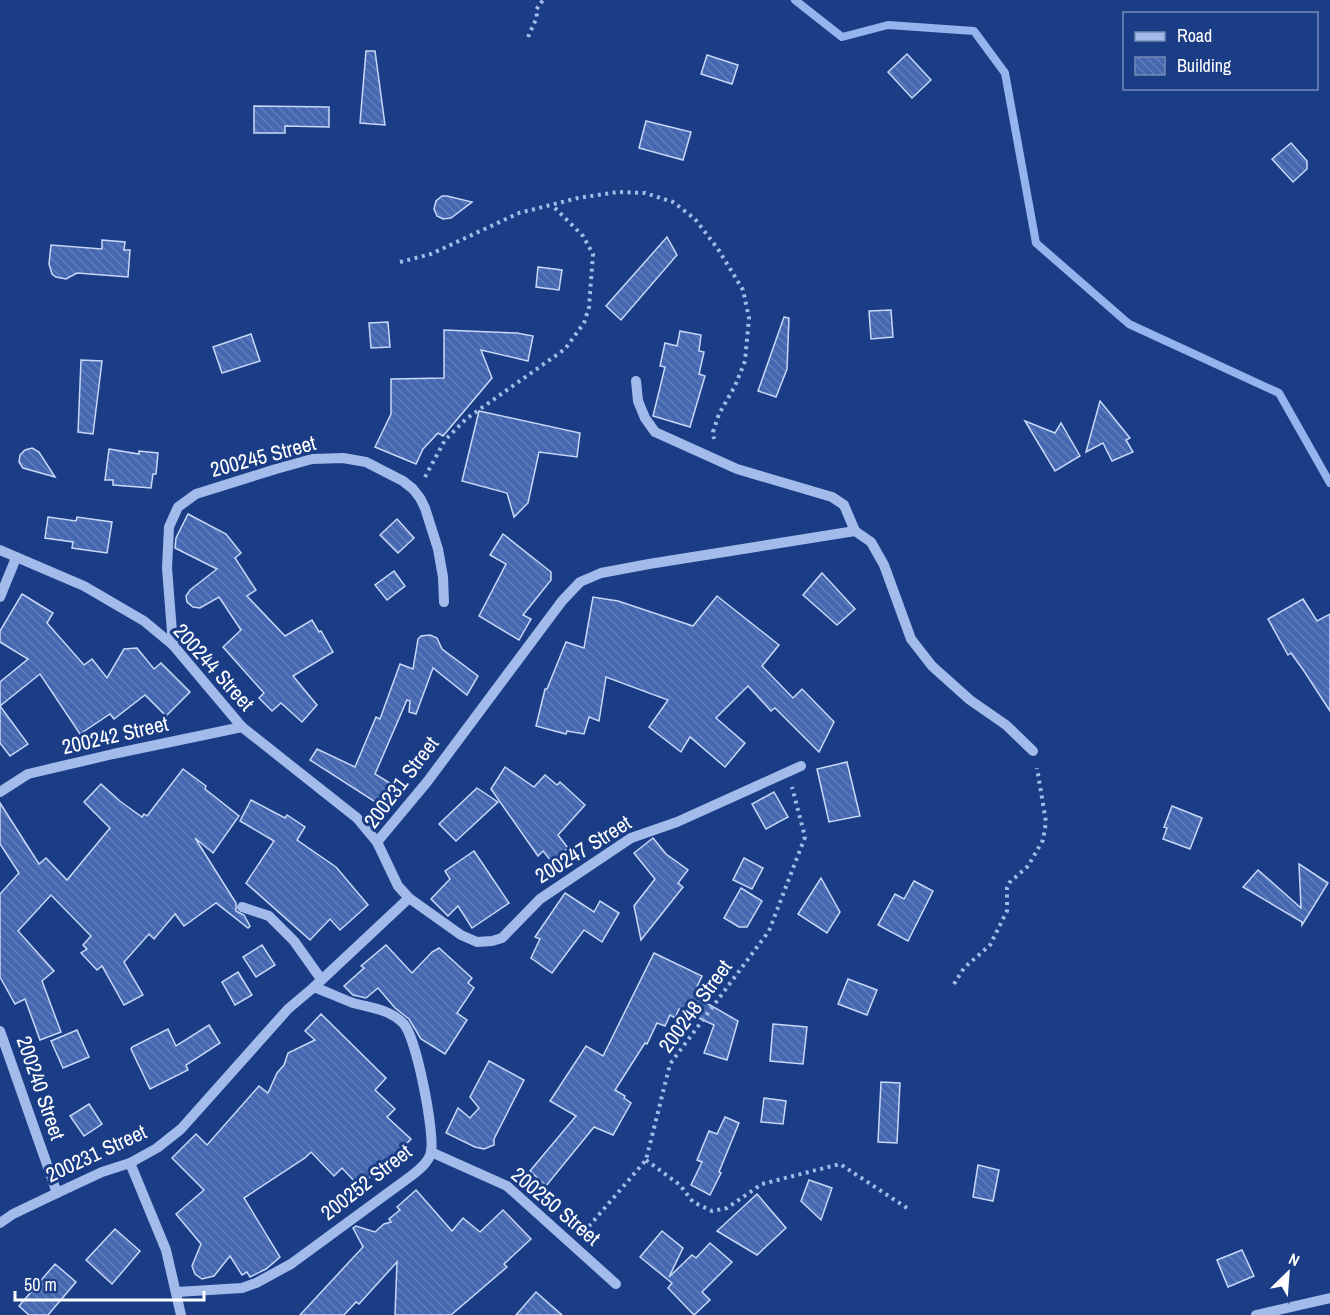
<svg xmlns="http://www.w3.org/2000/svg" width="1330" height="1315" font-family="'Archivo Narrow',sans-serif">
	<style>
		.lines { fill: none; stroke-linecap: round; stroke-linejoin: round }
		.stream { stroke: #95b4ee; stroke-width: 8 }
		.building { fill: url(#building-back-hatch); stroke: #c7d8f8; stroke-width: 1.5 }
		.path { stroke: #a2bbeb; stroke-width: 4; stroke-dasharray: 3 4.5; stroke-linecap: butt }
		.minor { stroke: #a2bbeb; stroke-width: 10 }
		.labels { text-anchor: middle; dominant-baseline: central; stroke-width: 6; stroke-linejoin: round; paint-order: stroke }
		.street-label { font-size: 21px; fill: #fff; stroke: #1b3d86 }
	</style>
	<defs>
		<pattern id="building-back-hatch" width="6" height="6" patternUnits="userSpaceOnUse" patternTransform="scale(1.5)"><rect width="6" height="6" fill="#4467af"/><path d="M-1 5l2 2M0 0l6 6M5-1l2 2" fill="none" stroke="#607ebb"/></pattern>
	</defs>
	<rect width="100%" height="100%" fill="#1b3d86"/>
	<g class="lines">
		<!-- stream -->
		<path class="stream" d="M795,0L842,37L888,25L974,31L1005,73L1036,243L1129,324L1279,393L1330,483"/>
	</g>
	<!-- building -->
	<g class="building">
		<path d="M366,51H375L385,125L360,123Z"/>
		<path d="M907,54L931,80L912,98L888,72Z"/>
		<path d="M707,55L738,65L732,84L701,74Z"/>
		<path d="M254,106L329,107V127L285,126V133H254Z"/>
		<path d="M646,121L691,132L683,160L639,148Z"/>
		<path d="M1291,143L1307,161V169L1293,182L1272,159Z"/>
		<path d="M442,196H447L472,202L451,218L443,219L437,216L434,209L436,201Z"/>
		<path d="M667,237L677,255L621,320L606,306Z"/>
		<path d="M102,240L125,242L124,250H130L128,277L77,273L66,279L56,277L52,274L49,264L51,245L102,249Z"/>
		<path d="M538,267L562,270L559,290L536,287Z"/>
		<path d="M891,310L893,337L871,339L869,311Z"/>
		<path d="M784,317L789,318L787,369L776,397L758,391Z"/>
		<path d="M388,322L390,347L371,348L369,323Z"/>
		<path d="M444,330L517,333L533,336L528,361L481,350L492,378L443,436L438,433L423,449L416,464L375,447L391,414V379L444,378Z"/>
		<path d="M680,331L701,335L699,351L704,352L699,374L705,376L690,427L653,416L665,367L660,366L665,343L677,346Z"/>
		<path d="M251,334L260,361L222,373L213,347Z"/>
		<path d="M81,360L102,361L93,434L78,432Z"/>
		<path d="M1100,401L1130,438L1126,440L1133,452L1112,461L1103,443L1086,452Z"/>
		<path d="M479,411L580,433L577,457L539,452L528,503L514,517L507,493L462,481Z"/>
		<path d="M1025,421L1055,433L1061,423L1080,456L1055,471Z"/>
		<path d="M32,448L39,452L55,477L23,468L19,462L20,455L25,450Z"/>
		<path d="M109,449L139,454V451L158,453L156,474H153L151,488L113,485V480H105Z"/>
		<path d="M188,514L226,534L241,553L235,558L256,590L247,596L285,636L312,620L319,632L321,631L333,652L293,676L317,705L302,722L281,703L272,711L259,698L264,693L223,647L241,630L219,597L200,608L193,607L187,602L186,596L190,590L217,569L175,548L176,538Z"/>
		<path d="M48,517L76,521L77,517L112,522L107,553L72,548L73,542L45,538Z"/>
		<path d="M397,519L414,538L398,553L380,535Z"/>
		<path d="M503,534L551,572V580L523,615L531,619L519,640L479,616L506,564L490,555Z"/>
		<path d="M394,571L405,586L387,600L375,585Z"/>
		<path d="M822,573L855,609L837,625L803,595Z"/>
		<path d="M22,594L53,613L47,623L84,665L92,659L107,678L124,649L137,648L154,669L161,663L190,692L166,716L145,695L114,719L110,714L80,734L40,674L0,706L28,744L10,756L0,743V682L28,659L0,642V631Z"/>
		<path d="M717,596L779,645L762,666L793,698L802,689L834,722L819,752L775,708L771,711L748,686L716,718L745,743L725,767L690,737L681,752L649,727L668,700L606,677L599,721L589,717L584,734L567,731L566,734L536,726L545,689H547L566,642L584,648L593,597L618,601L693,626Z"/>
		<path d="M1303,599L1317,621L1330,614V711L1304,671L1291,653L1288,655L1268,619Z"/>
		<path d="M430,635L437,638L442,649L478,676L467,695L433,668L416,714L409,712L410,701L407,700L375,774L393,785L380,805L310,760L317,749L355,767L376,717L380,719L400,664L413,669L418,639L421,636Z"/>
		<path d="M847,762L860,816L829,822L817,769Z"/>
		<path d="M505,767L534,787L545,775L557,785L560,782L585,805L558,835L568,848L551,861L543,851L538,856L491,789Z"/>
		<path d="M183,769L206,786L205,789L239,816L213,853L195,838L236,903V911L244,915L250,926L248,928L216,903L184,926L175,914L154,939L149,934L124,962L143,995L124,1005L102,966L97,970L81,953L87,949L83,945L91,936L51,895L18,931L54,971L42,981L61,1032L40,1040L25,999L15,1004L0,977V894L19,873L0,844V803L39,864L46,858L67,880L110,828L84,802L101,784L121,802L142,817L144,814L147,816Z"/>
		<path d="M477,788L498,802L456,841L439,824Z"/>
		<path d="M774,792L788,817L766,829L752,804Z"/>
		<path d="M251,800L285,818L287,815L305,827L297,840L336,867L368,905L340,930L330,919L310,940L246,883L274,841L240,821Z"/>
		<path d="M1172,806L1202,818L1190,849L1163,839L1167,828L1164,827Z"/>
		<path d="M653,838L666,854L688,870L678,883L683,887L641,940L634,906L655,879L634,853Z"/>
		<path d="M474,851L509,903L472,928L458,906L448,916L431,899L450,879L445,871Z"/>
		<path d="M744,858L763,868L752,889L733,880Z"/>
		<path d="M1299,864L1328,883L1302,925V922L1243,887L1258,870L1301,908Z"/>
		<path d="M821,878L840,912L827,933L798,914Z"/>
		<path d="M914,881L933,891L908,941L878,925L895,894L904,899Z"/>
		<path d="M741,888L762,901L747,927H739L724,918Z"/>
		<path d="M565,893L594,912L600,901L619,913L602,942L584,930L552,973L531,958L540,939L535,937Z"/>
		<path d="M262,945L275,965L256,977L243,957Z"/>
		<path d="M386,945L412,973L432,952L439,948L472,978L468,983L474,988L457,1013L467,1020L445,1054L421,1039L409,1019L395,1008L378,988L366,998L353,995L344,986L364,968L361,966Z"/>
		<path d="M654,953L702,976L696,989L708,994L703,1001L738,1021L727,1060L704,1053L714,1025L679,1009L675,1018L670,1015L665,1026L657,1023L647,1044L645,1043L615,1090L625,1096L624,1098L631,1103L613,1135L594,1127L546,1186L530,1171L576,1116L550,1101L586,1046L603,1056Z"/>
		<path d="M238,972L252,995L235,1005L222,982Z"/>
		<path d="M848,979L877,990L867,1015L838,1004Z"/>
		<path d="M321,1014L386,1078L375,1090L395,1109L387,1117L411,1139L394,1157L359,1186L342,1168L334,1176L311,1152L305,1158L244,1198L280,1257L266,1269L250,1277L247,1272L242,1275L230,1256L214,1276L202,1279L195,1274L192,1266L201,1244L176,1214L204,1190L172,1158L196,1134L207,1145L259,1086L268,1093L277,1073L284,1065L288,1053L315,1040L305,1031Z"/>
		<path d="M773,1024L807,1027L803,1064L770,1061Z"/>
		<path d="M209,1025L220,1043L186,1065L188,1070L150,1089L131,1049L132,1047L168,1029L176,1046Z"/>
		<path d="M77,1030L89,1057L63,1068L51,1041Z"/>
		<path d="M489,1061L524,1080L494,1139V1145L484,1149L475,1147L446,1133L458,1108L470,1118L479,1108L470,1097Z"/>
		<path d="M881,1082L900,1083L897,1143L878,1142Z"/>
		<path d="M764,1098L786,1101L783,1124L761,1122Z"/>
		<path d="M89,1104L102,1124L84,1136L70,1116Z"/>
		<path d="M725,1117L739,1123L719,1172L721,1173L710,1195L691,1185L702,1162L697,1160L709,1131L717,1134Z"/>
		<path d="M978,1165L999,1170L993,1201L973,1197Z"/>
		<path d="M809,1180L832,1188L821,1220L801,1201Z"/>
		<path d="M416,1190L452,1231L463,1218L480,1232L503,1210L531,1239L504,1264L507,1267L451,1315H395L397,1262L359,1304L356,1302L344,1315H300L363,1247L353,1228L356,1226L375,1232L384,1224L391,1222L389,1219L400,1210L397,1207Z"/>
		<path d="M757,1194L786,1228L757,1255L717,1231Z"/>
		<path d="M115,1229L140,1251L112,1284L86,1260Z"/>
		<path d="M662,1231L683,1248L669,1277L692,1255L696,1258L710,1243L732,1262L702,1292L710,1300L694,1315L668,1288L672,1283L640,1257Z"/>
		<path d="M1242,1250L1254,1276L1228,1287L1217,1260Z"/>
		<path d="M55,1264L76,1282L48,1315H29L19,1306Z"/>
		<path d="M536,1292L562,1315H516Z"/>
	</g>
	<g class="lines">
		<!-- path -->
		<g class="path">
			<path d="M528,37L537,17L536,10L543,0"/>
			<path d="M400,262L431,254L519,213L578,198L618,192L645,193L673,202L695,219L718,249L743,290L749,318L745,361L735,386L719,414L713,432L714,439"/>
			<path d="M425,477L445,440L466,419L565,349L584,323L589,307L593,254L583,236L552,205"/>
			<path d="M954,984L964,968L990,945L1007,911V888L1010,882L1028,866L1043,840L1046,822L1037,768"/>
			<path d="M646,1160L680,1185L693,1202L712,1211L727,1208L762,1184L840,1164L910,1210"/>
			<path d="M584,1232L646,1160L670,1064L769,931L805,837L792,787"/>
		</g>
		<!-- minor -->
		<g class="minor">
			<path d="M636,381L638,401L645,418L655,432L737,469L832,497L844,505L855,531L871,542L884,565L911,639L932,666L970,700L1006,725L1033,751"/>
			<path d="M0,550L84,586L144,621L173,645L242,727L357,818L377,842"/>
			<path d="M0,597L16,558"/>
			<path d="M173,645L167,568L169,527L178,507L196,494L276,469L312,459L343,458L366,462L403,481L413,489L420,498L425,508L438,549L443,577L444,602"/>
			<path d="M0,792L28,774L113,754L242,727"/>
			<path d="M409,898L461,935L477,942L492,941L502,938L540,899L631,838L677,822L801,766"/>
			<path d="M242,907L269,916L294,941L321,979"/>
			<path d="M0,1031L57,1193"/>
			<path d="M431,1152L507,1186L616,1284"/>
			<path d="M130,1163L166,1250L181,1315"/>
			<path d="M0,1223L13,1214L57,1193L102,1172L130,1163L157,1148L181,1129L288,1009L314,987L409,898L398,886L377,842L427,782L562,601L580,582L601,573L649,564L855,531"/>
			<path d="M177,1292L242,1288L256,1283L291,1264L411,1176C419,1170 429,1162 431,1152C435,1133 416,1035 403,1023C389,1009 371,1008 353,1003C340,998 327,992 314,987"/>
			<path d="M1256,1315L1330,1298"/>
		</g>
	</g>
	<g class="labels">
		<!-- street labels -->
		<g class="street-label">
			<text transform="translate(263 456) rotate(-15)">200245 Street</text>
			<text transform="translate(214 667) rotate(48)">200244 Street</text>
			<text transform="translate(115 735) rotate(-13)">200242 Street</text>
			<text transform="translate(401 782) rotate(-53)">200231 Street</text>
			<text transform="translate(583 849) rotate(-32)">200247 Street</text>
			<text transform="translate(695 1006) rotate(-54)">200248 Street</text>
			<text transform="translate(41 1088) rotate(71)">200240 Street</text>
			<text transform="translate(96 1153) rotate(-25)">200231 Street</text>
			<text transform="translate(366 1182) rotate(-38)">200252 Street</text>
			<text transform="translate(556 1206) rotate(40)">200250 Street</text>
		</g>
	</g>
	<!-- legend -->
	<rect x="1123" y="12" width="195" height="78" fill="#1b3d86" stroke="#768bb6" stroke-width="1.5"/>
	<rect x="1135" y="32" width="30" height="9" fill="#a2bbeb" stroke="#768bb6" stroke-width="1.5"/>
	<text x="1177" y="42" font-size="18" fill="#ffffff">Road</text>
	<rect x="1135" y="57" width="30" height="18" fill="url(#building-back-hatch)" stroke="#768bb6" stroke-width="1.5"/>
	<text x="1177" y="72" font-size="18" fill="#ffffff">Building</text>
	<!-- north arrow -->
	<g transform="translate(1288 1273) rotate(25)" stroke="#1b3d86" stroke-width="4.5" paint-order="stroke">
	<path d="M0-4.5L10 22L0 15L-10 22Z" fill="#ffffff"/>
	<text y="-9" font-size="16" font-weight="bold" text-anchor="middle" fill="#ffffff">N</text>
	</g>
	<!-- scale -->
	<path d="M15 1291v9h189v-9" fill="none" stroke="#ffffff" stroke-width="3"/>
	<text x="24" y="1291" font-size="18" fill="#ffffff" stroke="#1b3d86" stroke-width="4.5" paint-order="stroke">50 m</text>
</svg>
